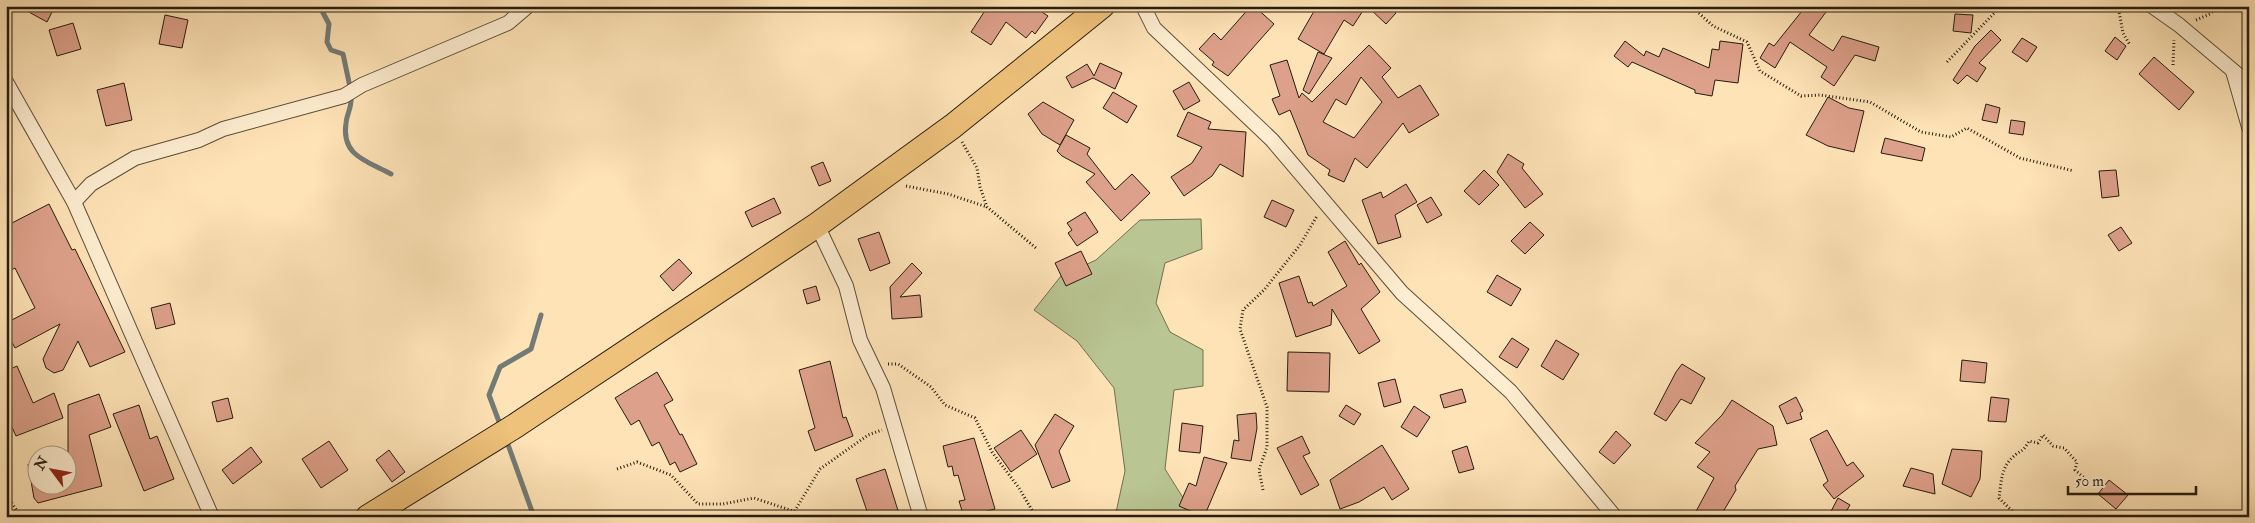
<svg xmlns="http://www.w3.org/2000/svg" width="2255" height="523" font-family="'IM FELL Double Pica',serif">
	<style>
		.green { fill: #b9c593; stroke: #707051 }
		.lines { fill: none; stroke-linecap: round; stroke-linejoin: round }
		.stream { stroke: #737b76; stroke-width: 5 }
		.building { fill: #dda08a; stroke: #261c0f; fill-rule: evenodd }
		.minor-casing { stroke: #5c4e39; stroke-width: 16 }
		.trunk-casing { stroke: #261c0f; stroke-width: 26 }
		.path { stroke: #261c0f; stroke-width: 3; stroke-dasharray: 1 2.5; stroke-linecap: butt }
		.minor { stroke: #feedd0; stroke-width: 14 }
		.trunk { stroke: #efc27b; stroke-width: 24 }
	</style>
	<rect width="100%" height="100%" fill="#fee3b6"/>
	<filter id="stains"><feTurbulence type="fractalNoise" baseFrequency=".004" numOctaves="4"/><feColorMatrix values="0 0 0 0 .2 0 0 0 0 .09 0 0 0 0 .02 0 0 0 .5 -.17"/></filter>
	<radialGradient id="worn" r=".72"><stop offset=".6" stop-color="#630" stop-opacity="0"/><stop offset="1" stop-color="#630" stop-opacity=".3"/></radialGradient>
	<!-- green -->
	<path class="green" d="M1201,219L1202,249L1165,263L1156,303L1170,332L1203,350V386L1174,390L1165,469L1195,517H1115L1125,471L1114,388L1077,341L1034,310L1061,276L1096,260L1140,220Z"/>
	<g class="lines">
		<!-- stream -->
		<g class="stream">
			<path d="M322,6L321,9L329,24L327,42L331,50L343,54L350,87"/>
			<path d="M351,96C352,109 347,112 346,123C341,156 367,161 391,174"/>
			<path d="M501,427L489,395L500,367L531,349L541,315"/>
			<path d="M506,439L534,517"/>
		</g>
	</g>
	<!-- building -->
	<g class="building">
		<path d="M18,6H55L47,22Z"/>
		<path d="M988,6H1033L1048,16L1035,34L1032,31L1026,38L1006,22L991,45L971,32Z"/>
		<path d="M1251,6H1254L1274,24L1228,76L1212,65L1214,62L1199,49L1214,33L1221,40Z"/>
		<path d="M1317,6H1366L1353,26L1344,20L1324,54L1298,39Z"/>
		<path d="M1367,6H1388L1396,13L1386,24Z"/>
		<path d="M1806,6H1818L1826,12L1809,35L1833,51L1842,36L1879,47L1875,61L1855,55L1834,86L1821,77L1827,67L1790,42L1775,68L1760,58L1769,43L1774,46Z"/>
		<path d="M1955,14L1973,15L1971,33L1953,31Z"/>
		<path d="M165,15L188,20L182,48L159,44Z"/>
		<path d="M73,23L81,49L57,56L49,30Z"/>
		<path d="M1991,30L2001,40L1979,63L1986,68L1977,82L1967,75L1958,84L1953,80L1975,46Z"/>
		<path d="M2115,37L2126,46L2117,60L2105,51Z"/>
		<path d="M2022,38L2037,47L2027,62L2012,52Z"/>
		<path d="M1625,41L1644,56L1646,51L1659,57L1663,48L1709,68L1712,49L1719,50L1720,41L1743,44L1738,83L1715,80L1712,96L1695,93V90L1632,62L1628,67L1614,56Z"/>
		<path d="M1369,45L1391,68L1382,77L1398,98L1420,85L1439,115L1409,133L1403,123L1367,168L1355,158L1344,182L1328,175L1330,170L1308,155L1290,110L1279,115L1272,99L1280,96L1270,65L1287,60L1299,98L1302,93L1312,102ZM1361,77L1382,102L1354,138L1323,122L1336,99L1346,105Z"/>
		<path d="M1318,52L1332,58L1309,94L1303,90Z"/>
		<path d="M2154,57L2194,92L2179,110L2139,74Z"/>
		<path d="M1100,63L1122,73L1115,89L1093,78L1072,88L1066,77L1087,64L1094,76Z"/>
		<path d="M1189,82L1200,101L1184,110L1173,91Z"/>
		<path d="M124,83L132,120L106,126L97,90Z"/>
		<path d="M1113,92L1137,106L1127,123L1103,108Z"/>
		<path d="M1828,97L1849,108L1864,111L1854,152L1828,146L1806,135Z"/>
		<path d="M1043,102L1074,120L1060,145L1042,134L1028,114Z"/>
		<path d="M1986,104L2000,108L1997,123L1982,120Z"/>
		<path d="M1188,112L1211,122L1208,129L1246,132L1243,177L1220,164L1212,176L1184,196L1171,177L1192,163L1202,147L1177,136Z"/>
		<path d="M2011,120L2025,122L2023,135L2009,133Z"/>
		<path d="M1066,135L1090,148L1087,154L1115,190L1132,174L1150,193L1121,221L1086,182L1095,174L1062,156L1057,151Z"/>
		<path d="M1885,138L1925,148L1922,161L1881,153Z"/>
		<path d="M1508,154L1524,164L1522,168L1543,194L1525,208L1497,172Z"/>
		<path d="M823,162L831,181L819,186L811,167Z"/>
		<path d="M1484,170L1499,185L1479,205L1464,191Z"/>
		<path d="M2116,170L2119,196L2102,198L2099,171Z"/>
		<path d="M1406,184L1417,202L1395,215L1401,237L1378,244L1362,200L1381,192L1383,198Z"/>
		<path d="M1431,197L1442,215L1427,223L1417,205Z"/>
		<path d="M774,198L781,213L752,227L745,212Z"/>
		<path d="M1272,200L1294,210L1286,227L1264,217Z"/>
		<path d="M49,204L72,250L75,249L125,352L90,367L78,341L63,370L54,373L46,368L43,359L60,324L15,348L6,331V323L35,308L15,268L6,273V226Z"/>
		<path d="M1085,212L1098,232L1077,246L1068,233L1072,230L1067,223Z"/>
		<path d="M1530,222L1544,235L1525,254L1511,241Z"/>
		<path d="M2121,227L2132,243L2119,251L2108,235Z"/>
		<path d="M879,232L890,263L870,271L858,239Z"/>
		<path d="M1345,241L1359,265L1361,263L1380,292L1361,309L1380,341L1359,354L1332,309L1331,325L1296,337L1279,283L1299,276L1308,303L1312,302L1313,306L1347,286L1328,252Z"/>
		<path d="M1081,251L1092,274L1066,286L1055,263Z"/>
		<path d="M679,259L692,273L673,291L660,276Z"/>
		<path d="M912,263L922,273L900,297L920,295L922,317L892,319L890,287Z"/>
		<path d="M1497,275L1521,289L1511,306L1487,292Z"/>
		<path d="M816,286L820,300L807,304L803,290Z"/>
		<path d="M170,303L175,324L156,329L151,308Z"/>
		<path d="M1512,338L1529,349L1517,368L1499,357Z"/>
		<path d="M1556,340L1579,354L1563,380L1541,366Z"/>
		<path d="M1288,352L1330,353L1329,392L1287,391Z"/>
		<path d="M1962,360L1987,363L1985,383L1960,381Z"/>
		<path d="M830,361L843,418L846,417L853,436L815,451L808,431L815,428L799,370Z"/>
		<path d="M1682,364L1705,378L1691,404L1681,399L1666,421L1654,414L1676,372Z"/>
		<path d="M17,366L33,403L54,393L63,418L16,436L6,414V371Z"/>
		<path d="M657,372L673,400L664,405L680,435L682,434L697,464L680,472L675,462L670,465L659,442L652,446L639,420L631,425L615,398Z"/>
		<path d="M1395,379L1401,402L1384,407L1378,383Z"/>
		<path d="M1462,389L1466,402L1444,408L1440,395Z"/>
		<path d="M99,394L111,427L89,435L102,486L38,503L34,498L28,464L38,475V486H68V405Z"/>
		<path d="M1796,397L1803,411L1800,413L1802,419L1787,424L1779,406Z"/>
		<path d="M1991,397L2009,399L2006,422L1988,421Z"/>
		<path d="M228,398L233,418L217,422L212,402Z"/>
		<path d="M1732,400L1773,426L1777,445L1758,449L1735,486L1736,490L1720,517H1693L1714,478L1697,467L1710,452L1695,443L1722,415Z"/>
		<path d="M139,405L150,439L157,436L174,479L144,491L113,414Z"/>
		<path d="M1346,405L1361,414L1354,425L1339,416Z"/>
		<path d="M1414,406L1430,417L1417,437L1401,427Z"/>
		<path d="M1256,413L1257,428L1251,461L1231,458L1234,440L1239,441L1237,415Z"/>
		<path d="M1055,414L1074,426L1059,451L1070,481L1052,488L1035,445Z"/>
		<path d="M1182,423L1203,426L1200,453L1179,451Z"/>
		<path d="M1021,430L1037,454L1011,472L994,448Z"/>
		<path d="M1827,430L1847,466L1853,462L1864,476L1834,499L1823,485L1828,481L1810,439Z"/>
		<path d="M1616,431L1631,445L1614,464L1599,452Z"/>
		<path d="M1302,436L1310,453L1303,456L1319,485L1301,495L1277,448Z"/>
		<path d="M974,438L995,509L964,517L959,501L965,500L958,475L954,476L952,466L948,467L943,446Z"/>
		<path d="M329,441L348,470L321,488L302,459Z"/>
		<path d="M1382,445L1409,489L1392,500L1384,487L1359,502L1340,509L1330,480Z"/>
		<path d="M1467,446L1474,469L1459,473L1452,451Z"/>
		<path d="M251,447L262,462L233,484L222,470Z"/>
		<path d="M1952,449L1982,451L1980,479L1971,497L1942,484Z"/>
		<path d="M389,450L405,472L392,482L376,460Z"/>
		<path d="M1204,457L1227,463L1204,517L1179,506L1189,483L1196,486Z"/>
		<path d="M1911,468L1933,474L1935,494L1903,486Z"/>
		<path d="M885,469L900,517H869L856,479Z"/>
		<path d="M2109,480L2128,495L2116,509L2098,494Z"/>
		<path d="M1838,498L1850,505L1843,517H1828Z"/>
	</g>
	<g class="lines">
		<!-- minor casing -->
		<g class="minor-casing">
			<g id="minor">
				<path d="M1143,6L1154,28L1272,140L1402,293L1511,392L1615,517"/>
				<path d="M2152,6L2179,25L2249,84"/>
				<path d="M2233,71L2249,127"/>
				<path d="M6,82L74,202L212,517"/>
				<path d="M74,202L91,184L135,158L199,140L223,129L344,96L362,85L508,23L528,6"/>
				<path d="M817,225L846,286L860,340L883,388L921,517"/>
			</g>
		</g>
		<!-- trunk casing -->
		<g class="trunk-casing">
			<path id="trunk" d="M368,517L515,426L817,225L953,126L1102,6"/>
		</g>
		<!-- path -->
		<g class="path">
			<path d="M1691,6L1713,26L1747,42L1760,71L1801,96L1820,95L1870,102L1921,132L1951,137L1967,128L2020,158L2074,171"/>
			<path d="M2109,6L2118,10"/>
			<path d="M2118,6L2123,33L2130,45"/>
			<path d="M2196,20L2210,14L2219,6"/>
			<path d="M1947,62L2001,6"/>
			<path d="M2173,65L2174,40"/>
			<path d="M962,142L977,168L980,187L987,207L1036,248"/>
			<path d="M906,186L948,194L987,207"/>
			<path d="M888,364H898L931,387L945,405L975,418L992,452L1019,488L1036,517"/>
			<path d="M617,469L637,462L671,475L698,504H723L754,498L793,511"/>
			<path d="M1263,490L1259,470L1267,447V407L1240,329L1243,310L1264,290L1300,245L1317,216"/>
			<path d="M6,494L21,517"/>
			<path d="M2017,516L1999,498C2001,484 2001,467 2013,457C2021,449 2022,454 2029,441L2038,443L2043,435L2053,446L2064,448L2077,462L2075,470L2089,482"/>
			<path d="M791,517L820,469L868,435L882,430"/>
			<path d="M2015,517H2037"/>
		</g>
		<!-- minor -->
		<use href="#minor" class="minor"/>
		<!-- trunk -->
		<use href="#trunk" class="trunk"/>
	</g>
	<!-- margin -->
	<rect width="2255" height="523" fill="none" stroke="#fee3b6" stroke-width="25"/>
	<rect x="8" y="8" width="2240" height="508" fill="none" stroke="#261c0f" stroke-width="2.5"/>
	<rect x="12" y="12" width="2230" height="498" fill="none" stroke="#261c0f"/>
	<!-- north arrow -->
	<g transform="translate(52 470) rotate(302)"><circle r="24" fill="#feedd0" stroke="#a89983"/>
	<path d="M0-4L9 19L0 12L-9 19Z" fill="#8f2418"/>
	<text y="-8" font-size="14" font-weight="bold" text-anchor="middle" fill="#261c0f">N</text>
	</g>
	<!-- scale -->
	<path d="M2068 486v8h128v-8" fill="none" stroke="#261c0f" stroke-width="2.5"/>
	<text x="2075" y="486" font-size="15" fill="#261c0f" stroke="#feedd0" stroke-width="4" paint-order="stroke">50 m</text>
	<rect width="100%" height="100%" filter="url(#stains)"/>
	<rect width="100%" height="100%" fill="url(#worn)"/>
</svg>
